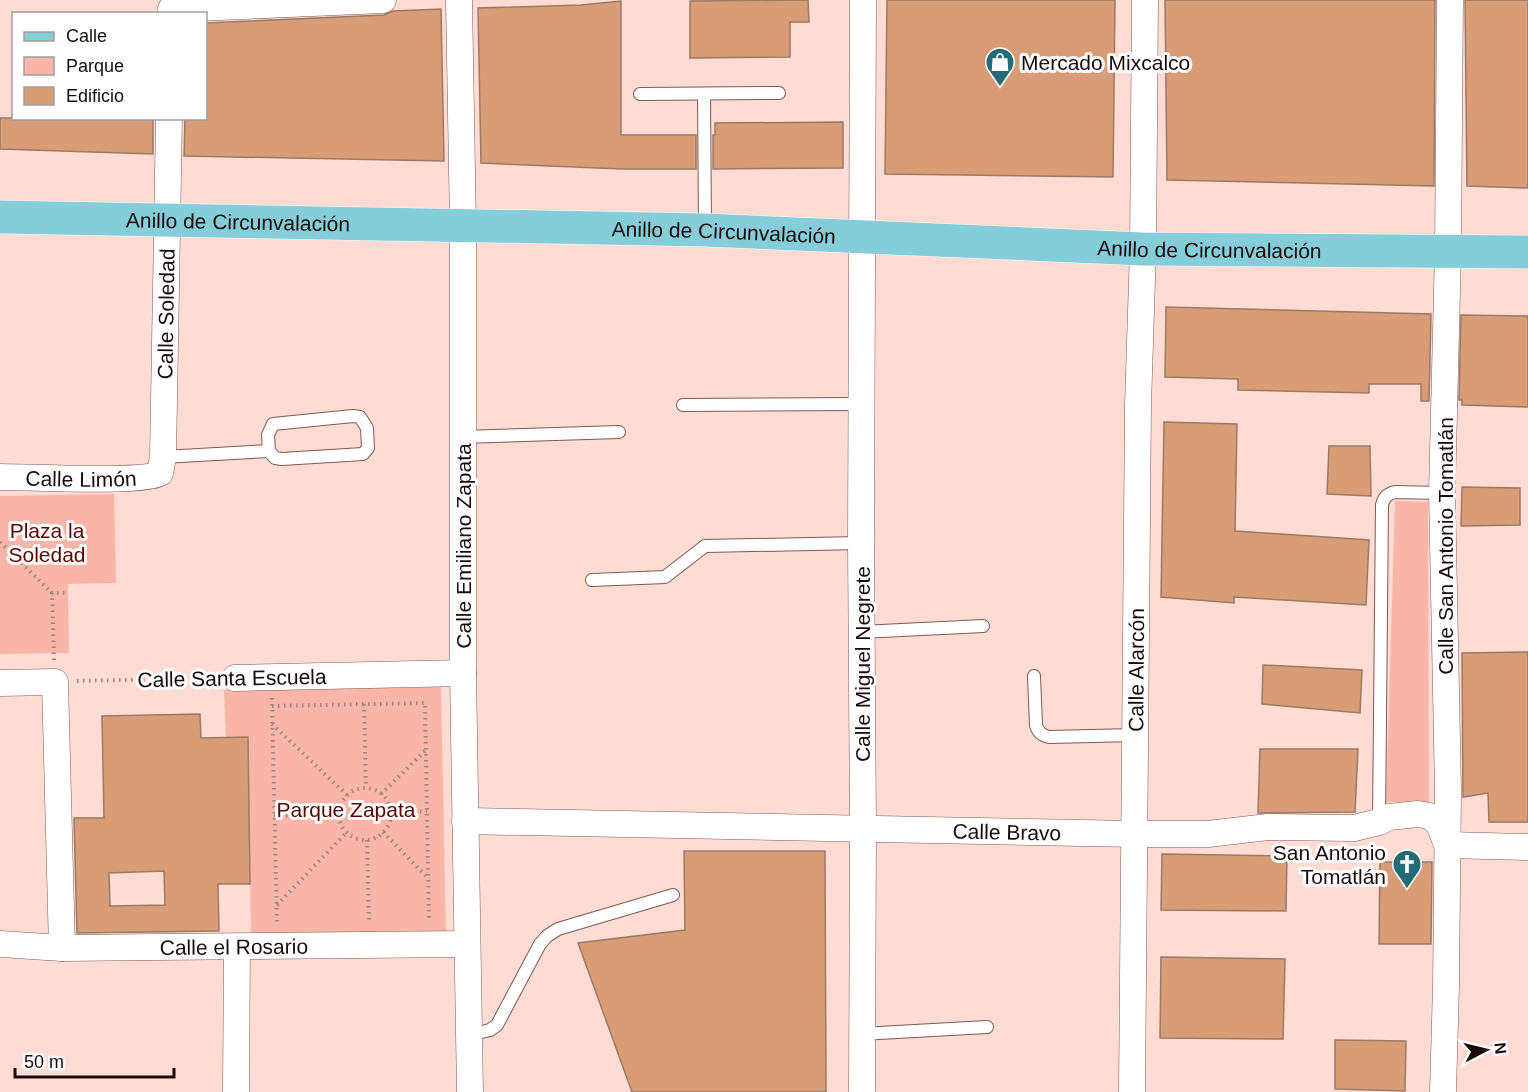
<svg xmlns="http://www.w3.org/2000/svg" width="1528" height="1092" font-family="Helvetica,sans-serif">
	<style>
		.green { fill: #f9b5a7 }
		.building { fill: #d89c77; stroke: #9b7a66; stroke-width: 1.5; fill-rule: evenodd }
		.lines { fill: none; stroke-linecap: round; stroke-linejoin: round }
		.lane-casing { stroke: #7f5a52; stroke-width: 14 }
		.street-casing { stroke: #7f5a52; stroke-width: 27 }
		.primary-casing { stroke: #fff; stroke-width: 34 }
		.path { stroke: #9e847f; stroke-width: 4; stroke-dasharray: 1.5 4.5; stroke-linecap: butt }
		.lane { stroke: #fff; stroke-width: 12 }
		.street { stroke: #fff; stroke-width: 26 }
		.primary { stroke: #86cdda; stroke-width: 33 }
		.labels { text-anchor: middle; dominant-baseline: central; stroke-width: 6; stroke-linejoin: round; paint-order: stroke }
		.poi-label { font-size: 21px; fill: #190b09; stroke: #fff; text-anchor: start }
		.street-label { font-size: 21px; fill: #190b09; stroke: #fff }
		.park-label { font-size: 21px; fill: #5b0500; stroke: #fff }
	</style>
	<rect width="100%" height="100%" fill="#fedbd3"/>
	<!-- green -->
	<g class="green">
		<path d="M114,494L116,583L68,584L69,653L0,654V496Z"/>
		<path d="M1395,501L1428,502L1429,802H1386Z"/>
		<path d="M441,687L446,934L251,937L248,737H226L224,690Z"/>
	</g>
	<!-- building -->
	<g class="building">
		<path d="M808,0L809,22H790V57L690,58V1Z"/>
		<path d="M887,0H1115L1113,177L885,174Z"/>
		<path d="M1165,0H1435L1434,186L1167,180Z"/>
		<path d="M1465,0H1528V188L1467,186Z"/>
		<path d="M621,1V135H696V169H622L481,163L478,8L581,5Z"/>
		<path d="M441,9L444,161L184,156L185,118H206V23L384,15L393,11Z"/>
		<path d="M0,118H153V154L0,149Z"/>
		<path d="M843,122V168L713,169V135H715V123Z"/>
		<path d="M1166,307L1431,314L1429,401H1421V384H1369V393L1238,390V379L1165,377Z"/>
		<path d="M1461,315L1528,316V407L1462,405V400H1459Z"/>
		<path d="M1164,422L1237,424L1235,531L1369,540L1366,605L1234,597V603L1161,597Z"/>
		<path d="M1329,446H1370L1371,496L1327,494Z"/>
		<path d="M1462,487L1520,488V525L1461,526Z"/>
		<path d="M1528,652V822H1489L1488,793L1463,797L1462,653Z"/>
		<path d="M1263,665L1362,670L1360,713L1262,704Z"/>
		<path d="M200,714L201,738L248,737L250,884H218L219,931L77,933L74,818H104L102,716ZM164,871L165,905L110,906L109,873Z"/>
		<path d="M1260,749H1358L1355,812L1258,813Z"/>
		<path d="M684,851H825L826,1092H632L578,943L685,930Z"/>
		<path d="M1162,854L1287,856L1286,911L1161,910Z"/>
		<path d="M1380,862H1432L1431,944H1379Z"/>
		<path d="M1161,957L1285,959L1283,1039L1160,1038Z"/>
		<path d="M1335,1040L1406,1041L1405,1091L1335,1089Z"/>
	</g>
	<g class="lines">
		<!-- lane casing -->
		<g class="lane-casing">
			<g id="lane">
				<path d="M640,94L779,93"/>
				<path d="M704,94L705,228"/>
				<path d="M683,405L862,404"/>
				<path d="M353,416L360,417L367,428L368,448L363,454L282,459L275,458L269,451L268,435L273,424Z"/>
				<path d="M462,437L619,432"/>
				<path d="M163,457L269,451"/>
				<path d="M592,580L665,577L705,546L861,543"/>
				<path d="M861,632L983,626"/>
				<path d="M1034,676L1036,725C1038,732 1041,735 1049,737L1135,735"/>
				<path d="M1379,822L1382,505C1384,497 1387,494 1395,492L1442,493"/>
				<path d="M861,1034L987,1027"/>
				<path d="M469,1035L490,1030L497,1025L540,944L547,936L558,929L673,895"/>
			</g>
		</g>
		<!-- street casing -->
		<g class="street-casing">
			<g id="street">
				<path d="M459,0L463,227V673L470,1092"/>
				<path d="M171,9L383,0"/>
				<path id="s1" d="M0,477C25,477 146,483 160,473L163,457L169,118"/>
				<path d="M235,678L463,673"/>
				<path d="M0,683L55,682L62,948"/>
				<path id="s2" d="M465,821L1134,834H1208L1268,827L1354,828L1379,822L1389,817L1418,814L1430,816L1439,824L1447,845L1528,847"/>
				<path id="s3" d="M0,944L62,948L467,944"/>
				<path d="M236,1092L237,947"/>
				<path d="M862,1092L863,829L861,543L863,0"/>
				<path id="s4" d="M1132,1092L1138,405L1143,249L1145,0"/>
				<path d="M1443,1092L1446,986L1448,791L1442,493L1448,250L1450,0"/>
			</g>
		</g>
		<!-- primary casing -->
		<g class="primary-casing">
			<g id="primary">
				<path id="s5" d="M0,217L705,230L1143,249L1528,252"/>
			</g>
		</g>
		<!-- path -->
		<g class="path">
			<path d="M0,542L52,593"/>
			<path d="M54,660L52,593H68"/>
			<path d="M77,681L214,678"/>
			<path d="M272,698L277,925"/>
			<path d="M364,704L366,788"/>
			<path d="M272,706L425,703L429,921"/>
			<path d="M272,724L347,795"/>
			<circle cx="365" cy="814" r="26"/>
			<path d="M381,794L425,751"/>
			<path d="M390,812L427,811"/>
			<path d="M274,816L339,814"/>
			<path d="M383,832L428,878"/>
			<path d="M367,840L369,923"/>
			<path d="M277,905L347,832"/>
		</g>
		<!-- lane -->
		<use href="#lane" class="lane"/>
		<!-- street -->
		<use href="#street" class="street"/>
		<!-- primary -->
		<use href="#primary" class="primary"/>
	</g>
	<!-- icons -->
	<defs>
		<g id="shop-pin" transform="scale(1.5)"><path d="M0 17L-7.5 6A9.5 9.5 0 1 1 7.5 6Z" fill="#246b78" stroke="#fff"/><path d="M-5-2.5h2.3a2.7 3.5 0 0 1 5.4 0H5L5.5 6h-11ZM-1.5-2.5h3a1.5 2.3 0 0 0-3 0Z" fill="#fff"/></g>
		<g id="church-pin" transform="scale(1.5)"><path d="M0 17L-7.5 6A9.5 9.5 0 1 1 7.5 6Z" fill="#246b78" stroke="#fff"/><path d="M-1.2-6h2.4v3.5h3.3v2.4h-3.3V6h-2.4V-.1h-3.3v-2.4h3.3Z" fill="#fff"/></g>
	</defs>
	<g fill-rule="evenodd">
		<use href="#shop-pin" x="1000" y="62"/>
		<use href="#church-pin" x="1407" y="864"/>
	</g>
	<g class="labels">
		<!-- poi labels -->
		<g class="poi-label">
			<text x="1021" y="62">Mercado Mixcalco</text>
			<text x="1386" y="852" text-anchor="end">San Antonio<tspan x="1386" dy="24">Tomatlán</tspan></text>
		</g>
		<!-- street labels -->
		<g class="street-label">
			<text stroke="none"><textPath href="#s5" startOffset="238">Anillo de Circunvalación</textPath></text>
			<text stroke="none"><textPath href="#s5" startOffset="724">Anillo de Circunvalación</textPath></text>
			<text stroke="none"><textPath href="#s5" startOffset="1210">Anillo de Circunvalación</textPath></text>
			<text stroke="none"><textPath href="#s1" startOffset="320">Calle Soledad</textPath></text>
			<text stroke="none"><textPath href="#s1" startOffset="81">Calle Limón</textPath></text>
			<text transform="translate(463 546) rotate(-90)">Calle Emiliano Zapata</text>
			<text transform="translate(1445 546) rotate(-90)">Calle San Antonio Tomatlán</text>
			<text transform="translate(862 664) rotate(-90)">Calle Miguel Negrete</text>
			<text stroke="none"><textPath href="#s4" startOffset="422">Calle Alarcón</textPath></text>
			<text transform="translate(232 678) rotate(-1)">Calle Santa Escuela</text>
			<text stroke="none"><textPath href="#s2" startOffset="542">Calle Bravo</textPath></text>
			<text stroke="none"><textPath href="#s3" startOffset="234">Calle el Rosario</textPath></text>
		</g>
		<!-- park labels -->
		<g class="park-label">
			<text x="47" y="530">Plaza la<tspan x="47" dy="24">Soledad</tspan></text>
			<text x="346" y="809">Parque Zapata</text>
		</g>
	</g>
	<!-- legend -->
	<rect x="12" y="12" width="195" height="108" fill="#ffffff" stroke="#a39d9d" stroke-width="1.5"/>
	<rect x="24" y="32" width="30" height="9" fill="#86cdda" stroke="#a39d9d" stroke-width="1.5"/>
	<text x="66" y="42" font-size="18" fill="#190b09">Calle</text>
	<rect x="24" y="57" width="30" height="18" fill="#f9b5a7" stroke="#a39d9d" stroke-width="1.5"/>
	<text x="66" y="72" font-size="18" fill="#190b09">Parque</text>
	<rect x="24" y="87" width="30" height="18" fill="#d89c77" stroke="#a39d9d" stroke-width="1.5"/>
	<text x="66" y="102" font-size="18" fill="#190b09">Edificio</text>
	<!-- north arrow -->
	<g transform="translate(1486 1050) rotate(83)" stroke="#ffffff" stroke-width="4.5" paint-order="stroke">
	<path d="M0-4.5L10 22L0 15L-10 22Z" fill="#190b09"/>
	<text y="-9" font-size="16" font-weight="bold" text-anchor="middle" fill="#190b09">N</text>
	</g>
	<!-- scale -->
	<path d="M15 1068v9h159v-9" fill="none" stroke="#190b09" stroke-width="3"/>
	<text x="24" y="1068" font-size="18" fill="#190b09" stroke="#ffffff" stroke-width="4.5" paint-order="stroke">50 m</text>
</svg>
